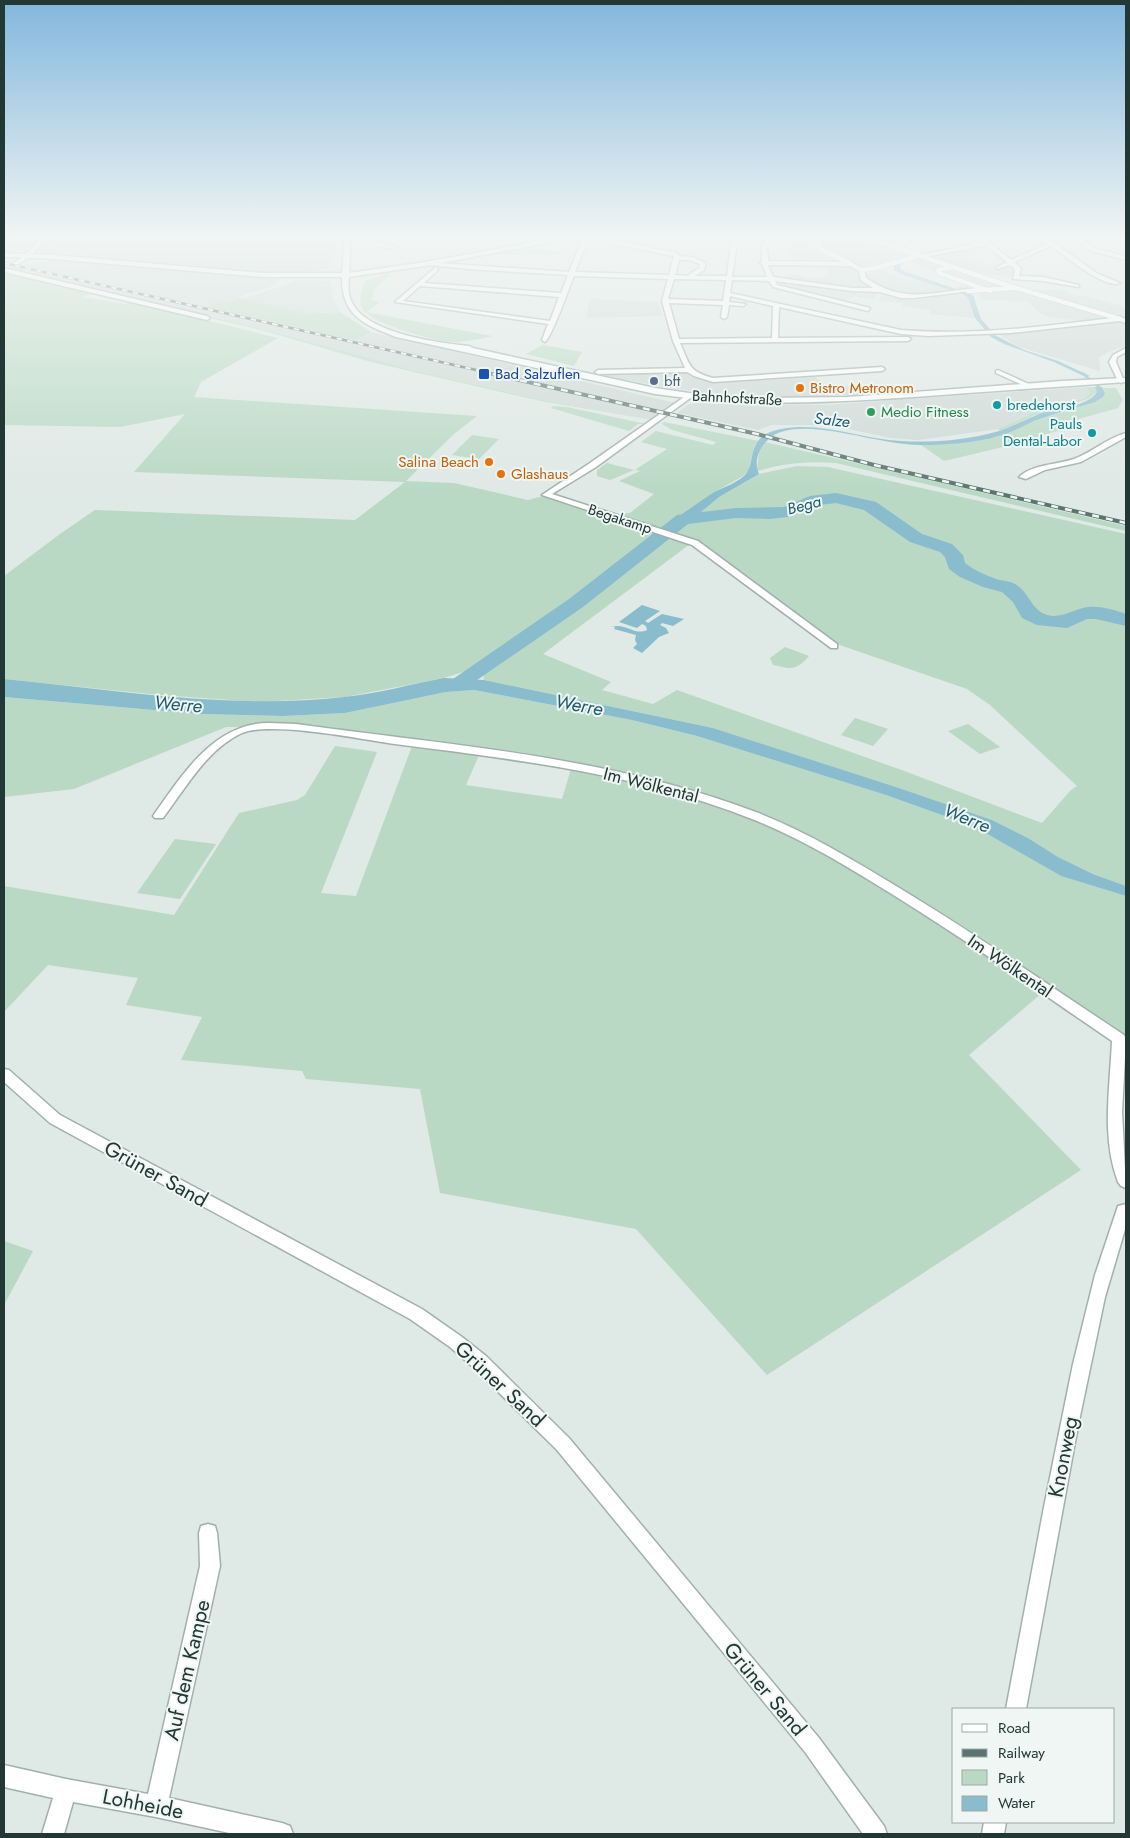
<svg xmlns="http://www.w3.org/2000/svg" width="1130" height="1838" font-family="Jost,sans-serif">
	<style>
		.built { fill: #cdd9d5 }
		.green { fill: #b9d9c4; fill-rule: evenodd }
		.water { fill: #89bccc }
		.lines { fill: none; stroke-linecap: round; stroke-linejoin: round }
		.stream { stroke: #89bccc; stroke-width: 2.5 }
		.river { fill: #89bccc; fill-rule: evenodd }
		.pedestrian-casing { stroke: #a2b0ac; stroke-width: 5.5 }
		.minor-casing { stroke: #a2b0ac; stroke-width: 3 }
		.secondary-casing { stroke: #9fb4ae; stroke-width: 3 }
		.pedestrian { stroke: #fff; stroke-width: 4.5 }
		.minor { fill: #fff; fill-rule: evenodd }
		.secondary { fill: #fff; fill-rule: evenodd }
		.rail-far1-casing { stroke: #5b746f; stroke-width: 2.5 }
		.rail-casing { stroke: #5b746f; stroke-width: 4 }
		.rail-far1 { stroke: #eff6f3; stroke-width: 2; stroke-dasharray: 5.5; stroke-linecap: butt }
		.rail { stroke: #eff6f3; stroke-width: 2.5; stroke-dasharray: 7; stroke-linecap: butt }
		.transit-dot { fill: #1a4fb4; stroke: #eff6f3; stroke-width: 2 }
		.service-dot { fill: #5c6f8a; stroke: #eff6f3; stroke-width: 2 }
		.food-dot { fill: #e8710a; stroke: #eff6f3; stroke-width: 2 }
		.culture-dot { fill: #0f9aa8; stroke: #eff6f3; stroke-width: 2 }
		.leisure-dot { fill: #2e9e5b; stroke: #eff6f3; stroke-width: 2 }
		.labels { text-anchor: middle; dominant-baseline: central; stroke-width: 4; stroke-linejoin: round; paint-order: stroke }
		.far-transit-label { font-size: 15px; fill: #164399; stroke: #eff6f3; text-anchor: start }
		.far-service-label { font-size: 15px; fill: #4e5e75; stroke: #eff6f3; text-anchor: start }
		.far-food-label { font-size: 15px; fill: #c56008; stroke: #eff6f3; text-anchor: start }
		.far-street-label { font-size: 15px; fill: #213834; stroke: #eff6f3 }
		.far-culture-label { font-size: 15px; fill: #0d838f; stroke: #eff6f3; text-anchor: start }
		.far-leisure-label { font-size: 15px; fill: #27864d; stroke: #eff6f3; text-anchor: start }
		.far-water-label { font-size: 16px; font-style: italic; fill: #1f5b70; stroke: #eff6f3 }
		.street-label { font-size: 18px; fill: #213834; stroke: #eff6f3 }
		.water-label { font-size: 19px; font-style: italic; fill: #1f5b70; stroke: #eff6f3 }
		.near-street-label { font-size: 21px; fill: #213834; stroke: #eff6f3 }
	</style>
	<rect width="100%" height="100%" fill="#dfe9e5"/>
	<!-- built -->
	<g class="built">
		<path d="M4,235H52L40,239L24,251L4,252Z"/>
		<path d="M65,235H338L334,259L327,269L288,274L264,273L37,251L44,244Z"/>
		<path d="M790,235H811L812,246L821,253L839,260L841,264H806L802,258L789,257L786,250Z"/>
		<path d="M821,235L854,238L903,251L909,255L895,260L862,267L823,249Z"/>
		<path d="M986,244L992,249L962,258L990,266L1002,268L1008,264L1015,265L1017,275L1042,274L1041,279L976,274L929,256Z"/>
		<path d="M921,257L1003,287L1126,323V346L1111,351L1099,357L1100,371L1019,347L998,334V331L1079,323L1072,319L1048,317L1040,313L1027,301L980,300L978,292L953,287L971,285L909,261Z"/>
		<path d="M68,260L277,278L278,282L270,287L246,294L230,302L220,300L355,340L371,332L676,403L653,420L542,400L374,361L262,329L4,268L47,261Z"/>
		<path d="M826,266H850L856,268L860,279L868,288L877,292L875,298L874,300L855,297L842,302L778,286L773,280H786L784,277L796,275L818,279L829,274Z"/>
		<path d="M883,270L899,277L915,281L930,282L953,291L912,295L904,294L874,282L864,275Z"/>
		<path d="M295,280L331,281L333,300L340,312L336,314L316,311L310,314L242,299L283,286Z"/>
		<path d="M1026,290H1063L1074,296H1085L1123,306L1126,312V318L1123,319Z"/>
		<path d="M962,293L968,298L975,318L929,314L930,310L902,306L903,303L877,300L882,295L921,298Z"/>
		<path d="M590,299L658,302L662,316L586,318Z"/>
		<path d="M689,373L704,381L721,383L815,377L827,386H859L869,394L792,397L723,395L657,386L603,375Z"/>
		<path d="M1086,387L1090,393L1083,399L1025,416L998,429L918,440L891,438L829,425H771L758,430L677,413L689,404L698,403L824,405Z"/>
	</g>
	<!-- green -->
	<g class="green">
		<path d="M519,249H547L548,251L564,252L561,255H556L501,254L497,253Z"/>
		<path d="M4,268L262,329L408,369L542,400L653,420L541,401L371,362L261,330L39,279Z"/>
		<path d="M4,272L91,293L83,297L126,304L132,302L278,338L201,382L194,397L477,416L454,434L406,481L454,483L528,500L551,494L619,514L630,513L654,494L619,481L640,471L635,470L667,449L641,442L656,431L713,445L716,442L672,430L662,424L664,422L759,441L755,444L748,471L743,476L711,494L676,518L569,602L466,671L444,678L345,697L259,702L160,695L4,679V576L60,534L95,510L355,520L405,482L134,472L185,414L120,427L4,425Z"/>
		<path d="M388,273L389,276L376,287L371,300L380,302L366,312L492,336C483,339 468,341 458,342C441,344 368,323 362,308C358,299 363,290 365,281Z"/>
		<path d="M238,298L310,314C320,309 330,317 340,312L371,332L355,340L208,307L220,300L230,302Z"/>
		<path d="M543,345L582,352L574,366L526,354Z"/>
		<path d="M1086,387H1095L1097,392L1088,399L1033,416L1000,431L998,429L1037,411L1083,399L1090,393Z"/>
		<path d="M1103,388H1116L1123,400L1118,408L1054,426L1060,430L1020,443L944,461L921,445L997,437L1031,422L1077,408L1105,393Z"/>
		<path d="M553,406L567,407L646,424H638L629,431L551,408Z"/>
		<path d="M472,435L499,439L479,459L452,455Z"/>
		<path d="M765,442L1126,526V531L836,463C807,461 786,463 757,471L759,451Z"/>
		<path d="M607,463L634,470L610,480L597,476V470Z"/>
		<path d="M797,466L828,467L1126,534V886L1093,874L1058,857L1028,838L992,820L896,787L713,728L484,680L483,673L581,606L719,497L759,474ZM694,541L834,643L967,689L990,705L1077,786L1071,790L1042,823L907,772L677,690L653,704L602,690L611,682L543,654Z"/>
		<path d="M785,647L809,656C796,671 791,669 773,665L770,658Z"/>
		<path d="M474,690L632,720L697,736L886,795L975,827L1061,876L1126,896V1040L1052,992L931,907L811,836L755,814L633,776L297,727L248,725L246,727H226L74,789L4,797V697L200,714L283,716L345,713L446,692Z"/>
		<path d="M855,718L888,729L873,746L841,735Z"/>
		<path d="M968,724L1000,747L980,754L948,731Z"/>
		<path d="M335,746L377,752L321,893L356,896L412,746L479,755L466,785L562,799L571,769L674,792L746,817L806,843L928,916L1042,993L969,1055L1081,1170L767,1375L636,1229L440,1193L420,1089L306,1079L302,1071L181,1060L202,1017L126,1005L138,978L48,965L4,1012V886L174,915L239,813L297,800L305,795Z"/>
		<path d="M175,839L216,844L180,899L137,893Z"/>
		<path d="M4,1241L33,1251L4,1305Z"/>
	</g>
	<!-- water -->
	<g class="water">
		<path d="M911,260L900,265L901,270L973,295L981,319L995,335L1024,350L1058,361L1090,376H1084L1054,362L1004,344L991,337L975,318L968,298L963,294L903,275L894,270V265Z"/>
		<path d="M1095,387H1102L1105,393L1103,397L1095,402C1075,408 1054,414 1034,421C1022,426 1011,433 999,436C975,443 944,445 920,445C880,445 816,420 781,432C765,437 751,457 759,474L719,497L696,516L676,518C688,510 699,502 711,494C721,488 735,484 744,476C758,463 743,436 781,429C822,421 861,439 901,441C933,443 968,440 999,431C1015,426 1029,417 1045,412C1060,408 1088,406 1097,392Z"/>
		<path d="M642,605L660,611L645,621L648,623L662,614L684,619L673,626L662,623L660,625L666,628L669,633L659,637L642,653L633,648L637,644L635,640L636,635L614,629L615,627H612C625,622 634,636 647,630L646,626L642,624L637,628L619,622Z"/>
		<path d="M444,678L484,680L713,728L896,787L992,820L1028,838L1058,857L1093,874L1126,886V896L1061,876L975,827L886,795L697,736L632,720L474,690L446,692L345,713L283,716L200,714L4,697V679C116,690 231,710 344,697C377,694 411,684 444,678Z"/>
	</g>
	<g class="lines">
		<!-- stream -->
		<path class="stream" d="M1082,373L1099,387L1101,392"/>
		<!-- river -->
		<path class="river" d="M836,493L876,502L922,534L952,544L963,555L965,563C974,570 985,575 996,579C1003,581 1012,581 1018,586C1029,594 1033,611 1047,615C1062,619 1074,609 1088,607C1101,606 1114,610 1126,614V626L1096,619H1087L1067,628L1037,625L1022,618L1013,602L1002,592L983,587L960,577L949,569L945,557L940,552L910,542L864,510L836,503L819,505L787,517L770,519L736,518L688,524L583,607L467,687L460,689L453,687L449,683L453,679L569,599L677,515L736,508L784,507L810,496Z"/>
		<!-- pedestrian casing -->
		<g class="pedestrian-casing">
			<g id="pedestrian">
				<path d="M816,235L820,249L851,264"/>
				<path d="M842,235L882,243L1000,283L1120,319"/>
				<path d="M897,235L919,252"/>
				<path d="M953,267L938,270L939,273L990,291"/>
				<path d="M862,270L876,268L918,256"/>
				<path d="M968,291L1014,288"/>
			</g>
		</g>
		<!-- minor casing -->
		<g class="minor-casing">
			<g id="minor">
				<path d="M54,235H61L43,243L29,257H4V253L26,254L39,241Z"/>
				<path d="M430,235H449L447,237Z"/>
				<path d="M732,235H738L732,277H767L763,265L760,263L762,262V248L767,235H773L767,248L768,261L851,262L864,269L866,278C902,303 928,293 968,289L971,291L914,298H901L880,292L852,291L775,281L777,285L870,308L868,311L773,287L769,281L732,280L730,293L901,330C975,336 1047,326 1120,317L1126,319V323L1120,321L1011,333L928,336L901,334L779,307L778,338L908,337L911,339L908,341L680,343C690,365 688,371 713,378L882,367L885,369L882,371L713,382L694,376L687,372L598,374L595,372L598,370L685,368L673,341L662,301L668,279L574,276C569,288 552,337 545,342L542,340L548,324L395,302L436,267L438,270L424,283L561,293L568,275L468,269L422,264L425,262L569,272L582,240L598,237L677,253L679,256L692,257L706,263L704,270L695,276H727ZM587,241H598L674,256L669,275L575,272ZM679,260H689L700,264L699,268L687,276L675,275ZM768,265L850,266L859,271L861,280L873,288H852L773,277ZM674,279L726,280L723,301L668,299ZM420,286L559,297L550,321L403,301ZM730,296L773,306L772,338L679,339L669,303L723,305L721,317L724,319L727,317L729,305L743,306L746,304L729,302Z"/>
				<path d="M989,235H995L989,240V242L1011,260L1048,244L1037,235H1043L1098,274L1120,283C1106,290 1064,255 1051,246L1014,262L1021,268L1019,276L1043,277L1079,285V287L1043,281L1013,279L1015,269L1010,265L997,269V267L1007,262L985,245L920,258L917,256L983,242L984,238Z"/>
				<path d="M1079,235H1085L1081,239L1096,249L1126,256V260L1092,251L1076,240Z"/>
				<path d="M377,243L398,247L395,249L375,246Z"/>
				<path d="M4,268L207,316L210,318L207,320L4,272Z"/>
				<path d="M1126,348V352L1117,357L1116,362L1124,381L1121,383L1118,381L1109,362L1113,355Z"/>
				<path d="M998,370L1031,385L1032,386L1027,387L996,373V371Z"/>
				<path d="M687,395L693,396L596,467L552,494L698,541L837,644V648H831L692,545L542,495L590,463Z"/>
				<path d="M1126,433V437L1081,462L1045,470L1026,479L1019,477C1033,464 1056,465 1074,459C1093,452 1107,438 1126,433Z"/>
				<path d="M269,723L296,724C448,745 608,756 753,811C806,831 853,860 901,889C977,935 1050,986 1124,1035L1126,1039L1122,1112L1126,1188L1121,1186L1118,1182C1101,1137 1110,1088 1112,1041C1040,992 969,942 895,896C846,866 798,836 744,816C633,773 513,759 395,744C360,739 272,721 242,733C207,749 185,789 163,818H155L153,816C182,775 214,723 269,723Z"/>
				<path d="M4,1069L9,1070L60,1115L422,1309L462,1337L486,1356L569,1438L819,1738L884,1826L887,1834H863L805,1752L557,1450L474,1368L450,1347L410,1319L50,1123L4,1082Z"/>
				<path d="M1126,1204V1226L1105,1297L1078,1426L1026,1709H1006L1044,1507L1073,1364L1095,1275L1118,1206Z"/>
				<path d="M208,1524L215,1526L217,1533L220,1566L169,1798L282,1823L290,1826L293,1834H234L156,1817L73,1802L64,1834H42L53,1798L4,1787V1765L66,1779L148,1794L200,1566L199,1533L201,1526Z"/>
				<path d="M984,1822H1006L1004,1834H982Z"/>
			</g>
		</g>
		<!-- secondary casing -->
		<g class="secondary-casing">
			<path id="secondary" d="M345,235H351L349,273L425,262L574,235H589L425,266L349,277C348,288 348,297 354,306C372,334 439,343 469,346L473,348L655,388L689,393L758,398L847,397L1062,381L1126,378V382C1073,386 1021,389 968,393C862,401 761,409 655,394L396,337C364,325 341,315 342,277H263L42,258H28L15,266L12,264L25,255L42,254L263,273H342Z"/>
		</g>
		<!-- pedestrian -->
		<use href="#pedestrian" class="pedestrian"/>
		<!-- minor -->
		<use href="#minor" class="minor"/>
		<!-- secondary -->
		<use href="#secondary" class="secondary"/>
		<!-- rail-far1 casing -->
		<g class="rail-far1-casing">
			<path id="rail-far1" d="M4,263L485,372"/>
		</g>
		<!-- rail casing -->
		<g class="rail-casing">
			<path id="rail" d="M479,371L757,434L874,465L1126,523"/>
		</g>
		<!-- rail-far1 -->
		<use href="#rail-far1" class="rail-far1"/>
		<!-- rail -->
		<use href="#rail" class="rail"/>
	</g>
	<!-- sky -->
	<linearGradient id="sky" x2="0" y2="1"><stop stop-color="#82b7dd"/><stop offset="0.48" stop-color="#f1f5f3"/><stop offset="1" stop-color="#f1f5f3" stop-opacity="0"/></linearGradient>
	<rect width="1130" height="493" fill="url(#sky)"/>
	<!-- markers -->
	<rect class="transit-dot" x="478" y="368" width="12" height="12" rx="2.5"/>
	<circle class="service-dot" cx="654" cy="381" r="5"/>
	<g class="food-dot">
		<circle cx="800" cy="388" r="5"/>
		<circle cx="489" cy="462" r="5"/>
		<circle cx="501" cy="474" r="5"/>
	</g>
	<g class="culture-dot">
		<circle cx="997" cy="405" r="5"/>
		<circle cx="1092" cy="433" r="5"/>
	</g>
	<circle class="leisure-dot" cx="871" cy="412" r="5"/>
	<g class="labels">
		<!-- far-transit labels -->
		<g class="far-transit-label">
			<text x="495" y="374">Bad Salzuflen</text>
		</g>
		<!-- far-service labels -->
		<g class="far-service-label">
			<text x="664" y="381">bft</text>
		</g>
		<!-- far-food labels -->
		<g class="far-food-label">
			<text x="810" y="388">Bistro Metronom</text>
			<text x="479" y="462" text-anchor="end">Salina Beach</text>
			<text x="511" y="474">Glashaus</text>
		</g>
		<!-- far-street labels -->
		<g class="far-street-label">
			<text transform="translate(737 398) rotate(3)">Bahnhofstraße</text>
			<text transform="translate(620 519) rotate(18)">Begakamp</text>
		</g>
		<!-- far-culture labels -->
		<g class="far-culture-label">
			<text x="1007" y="405">bredehorst</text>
			<text x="1082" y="424" text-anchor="end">Pauls<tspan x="1082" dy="17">Dental-Labor</tspan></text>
		</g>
		<!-- far-leisure labels -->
		<g class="far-leisure-label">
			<text x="881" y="412">Medio Fitness</text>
		</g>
		<!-- far-water labels -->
		<g class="far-water-label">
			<text transform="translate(832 420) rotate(6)">Salze</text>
			<text transform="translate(804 505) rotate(-15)">Bega</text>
		</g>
		<!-- street labels -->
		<g class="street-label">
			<text transform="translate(651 785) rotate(14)">Im Wölkental</text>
			<text transform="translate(1010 966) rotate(34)">Im Wölkental</text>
		</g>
		<!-- water labels -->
		<g class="water-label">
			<text transform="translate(178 704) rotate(5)">Werre</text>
			<text transform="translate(579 705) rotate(10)">Werre</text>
			<text transform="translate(967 818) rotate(22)">Werre</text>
		</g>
		<!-- near-street labels -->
		<g class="near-street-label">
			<text transform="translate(156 1174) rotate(29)">Grüner Sand</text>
			<text transform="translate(500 1384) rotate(43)">Grüner Sand</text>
			<text transform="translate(1063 1457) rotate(-79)">Knonweg</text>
			<text transform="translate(187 1670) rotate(-77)">Auf dem Kampe</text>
			<text transform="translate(765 1689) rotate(50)">Grüner Sand</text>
			<text transform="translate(143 1804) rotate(11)">Lohheide</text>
		</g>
	</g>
	<!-- border -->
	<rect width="1130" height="1838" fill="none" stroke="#213834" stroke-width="10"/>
	<!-- legend -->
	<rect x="952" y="1708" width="162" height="115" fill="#eff6f3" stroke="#9daaa7"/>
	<rect x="962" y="1724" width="25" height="8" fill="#ffffff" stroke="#9daaa7"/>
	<text x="998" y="1733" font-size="15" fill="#213834">Road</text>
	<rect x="962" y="1749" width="25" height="8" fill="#5b746f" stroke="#9daaa7"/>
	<text x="998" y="1758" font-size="15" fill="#213834">Railway</text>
	<rect x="962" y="1770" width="25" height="15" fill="#b9d9c4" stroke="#9daaa7"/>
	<text x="998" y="1783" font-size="15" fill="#213834">Park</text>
	<rect x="962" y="1796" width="25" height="15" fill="#89bccc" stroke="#9daaa7"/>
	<text x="998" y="1808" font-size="15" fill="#213834">Water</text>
</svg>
